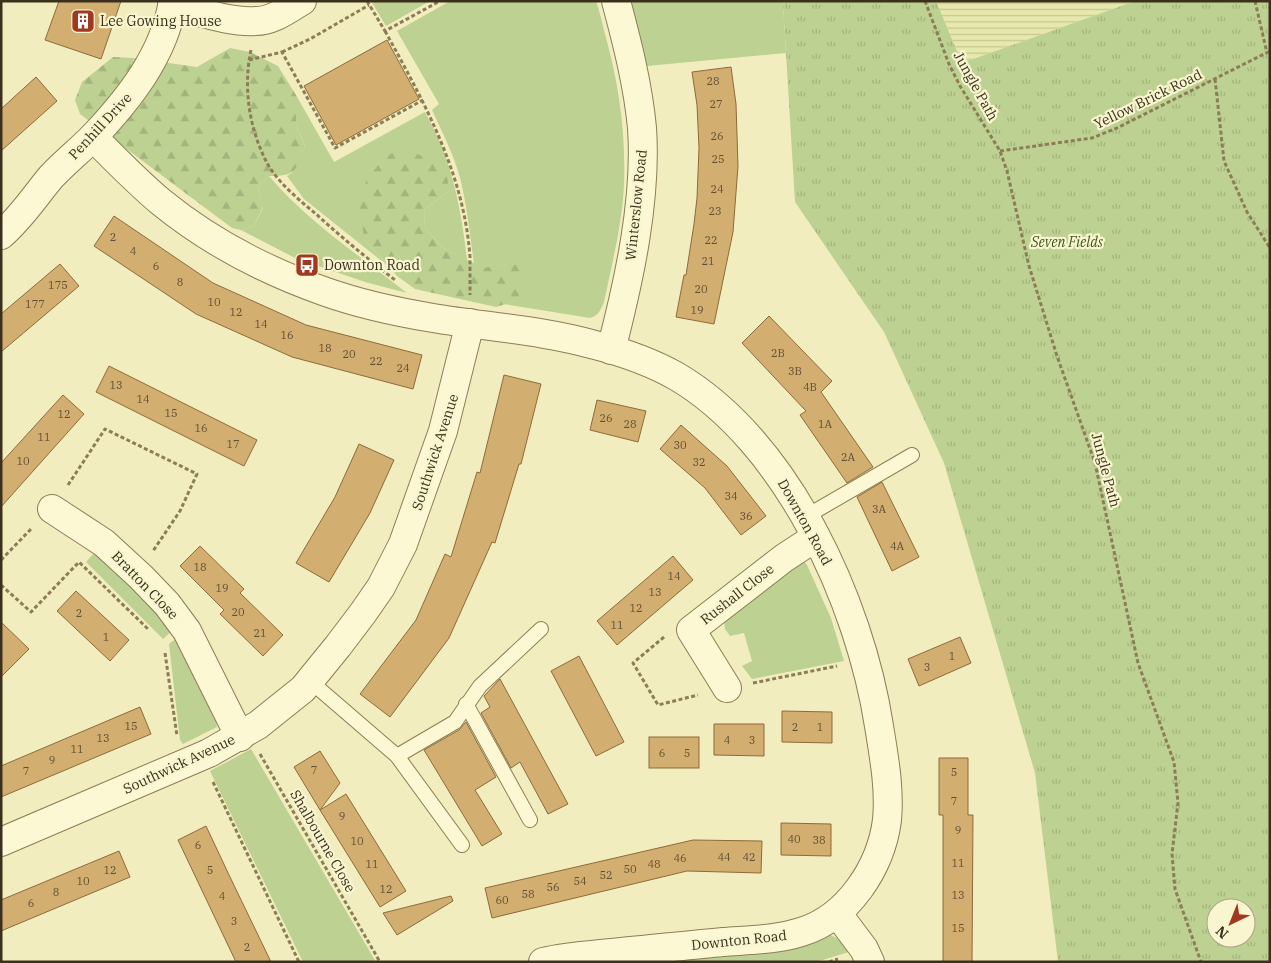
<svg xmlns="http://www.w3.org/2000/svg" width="1271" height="963" font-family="'IBM Plex Serif',serif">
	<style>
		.farmland { fill: url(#farmland-rules) }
		.grass { fill: #bdd192 }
		.forest { fill: url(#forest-firs) }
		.park { fill: url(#park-tufts); fill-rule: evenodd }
		.building { fill: #d3ae71; stroke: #8d6b39 }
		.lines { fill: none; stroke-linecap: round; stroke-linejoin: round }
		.lane-casing { stroke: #8c7d56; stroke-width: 16 }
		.street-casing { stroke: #8c7d56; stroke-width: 30 }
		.path { stroke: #8c7d56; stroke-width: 3; stroke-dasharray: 4 2.5; stroke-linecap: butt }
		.lane { stroke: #fcf8d3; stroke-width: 14 }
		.street { stroke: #fcf8d3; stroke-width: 28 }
		.labels { text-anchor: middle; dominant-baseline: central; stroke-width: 4.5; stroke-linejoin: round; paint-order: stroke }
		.number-label { font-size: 11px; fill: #605031 }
		.poi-label { font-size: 14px; fill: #3a301c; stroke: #f8f5cf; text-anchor: start }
		.street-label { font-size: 14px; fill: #3a301c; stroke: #f8f5cf }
		.park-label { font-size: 14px; font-style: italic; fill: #3f5820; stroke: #f8f5cf }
	</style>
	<defs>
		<pattern id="farmland-rules" width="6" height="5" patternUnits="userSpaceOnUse" patternTransform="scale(1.25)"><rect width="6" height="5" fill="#e6e8ac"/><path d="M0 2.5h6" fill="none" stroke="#c6c793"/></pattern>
		<pattern id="forest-firs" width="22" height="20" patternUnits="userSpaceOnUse" patternTransform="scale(1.25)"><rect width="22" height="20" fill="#bdd192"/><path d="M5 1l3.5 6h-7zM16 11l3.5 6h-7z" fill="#a3b47d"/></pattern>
		<pattern id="park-tufts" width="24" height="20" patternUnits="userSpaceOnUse" patternTransform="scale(1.25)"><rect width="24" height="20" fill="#bdd192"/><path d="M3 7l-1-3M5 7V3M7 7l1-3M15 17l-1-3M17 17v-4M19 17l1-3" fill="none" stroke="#a3b47d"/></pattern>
	</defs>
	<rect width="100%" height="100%" fill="#f2edbf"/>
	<!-- farmland -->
	<path class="farmland" d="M936,1H1135L962,63Z"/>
	<!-- grass -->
	<g class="grass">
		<path d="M371,1H430L386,26Z"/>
		<path d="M450,1H596C600,12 602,23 605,34C619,84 626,134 624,185C622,225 612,264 604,302C601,310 598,316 590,318L504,304L516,301L505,264L485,269L474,264C470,235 467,206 460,178C454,155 442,132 432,110L439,104L397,31Z"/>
		<path d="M629,1H786L783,4L786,53L647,66Z"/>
		<path d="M296,95L334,162L425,112C432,126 440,140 445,155C457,189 463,224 467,260L443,248L425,228L424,210L449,191L365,240L388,266L304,199L287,176L293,172L305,146L296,125Z"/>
		<path d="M269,176C308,222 360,256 407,293L365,282L295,258L241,230L254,226L263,208L258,188Z"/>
		<path d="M95,552L100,553L173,630L163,639L86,562Z"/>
		<path d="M802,559L807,565L831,618L844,661L752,679L742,666L752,661L744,633L730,636L725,629L724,621Z"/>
		<path d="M179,636L215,713L217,727L183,744L180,740L169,644Z"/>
		<path d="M251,749L376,962H303L210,771Z"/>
		<path d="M825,933C836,937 845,942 852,951L816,962H671L670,956Z"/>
	</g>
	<!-- forest -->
	<g class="forest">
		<path d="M230,48L250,52L278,66L296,95V125L305,146C294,171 299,176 269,176L258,188L263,207L254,226L241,230L232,228L80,114L75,100L82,82L113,57L134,58L197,67Z"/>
		<path d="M399,147L427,158L447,175L449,191L424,210L425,228L443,248L484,268L505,264L517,265L523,270L525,286L516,301L496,307L415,289L397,276L365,240L359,212L366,181L379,164Z"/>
	</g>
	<!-- park -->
	<path class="park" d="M786,1H936L962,63L1135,1H1270V962H1058L1035,773L944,463L884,332L795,202L783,4ZM1216,908H1246V938H1216Z"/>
	<!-- building -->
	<g class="building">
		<path d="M59,1H121L101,59L45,40Z"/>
		<path d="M387,40L419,99L336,145L304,86Z"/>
		<path d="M731,67L736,104L738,166L733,232L714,324L676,317L684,275H686L694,224L697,198L699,148L697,105L692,72Z"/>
		<path d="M36,77L57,101L1,151V109Z"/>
		<path d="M114,216L213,283L306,325L422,355L413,389L292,357L196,314L94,246Z"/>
		<path d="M60,264L79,286L1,352V314Z"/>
		<path d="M769,316L832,381L821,392L873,467L847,483L800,415L806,411L742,343Z"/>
		<path d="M109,366L257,440L244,466L96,392Z"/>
		<path d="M504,375L541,384L521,464H519L495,543L492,542L449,638L390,717L360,694L416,620L445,554L451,557L477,472L480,473Z"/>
		<path d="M63,395L84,414L1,507V463Z"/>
		<path d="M597,400L646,411L638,442L590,430Z"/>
		<path d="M681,425L727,466L766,516L741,535L705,488L660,449Z"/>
		<path d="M359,444L394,460L370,513L329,582L296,563L335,497Z"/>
		<path d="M882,482L919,557L892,571L857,497Z"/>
		<path d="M200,546L244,589L240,593L283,635L263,656L220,614L224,610L180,566Z"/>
		<path d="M673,556L693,580L617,645L597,621Z"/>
		<path d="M76,591L129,640L110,661L57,611Z"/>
		<path d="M1,622L29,649L1,677Z"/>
		<path d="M960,637L971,663L919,686L908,659Z"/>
		<path d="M579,656L624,742L596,756L551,671Z"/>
		<path d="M500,679L568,804L548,814L520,762L511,768L481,713L490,707L484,696Z"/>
		<path d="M140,707L151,734L1,797V766Z"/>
		<path d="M782,711L832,712V743L782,742Z"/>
		<path d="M466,722L496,777L475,790L502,834L482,846L424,750L459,730Z"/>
		<path d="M714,724H764V756L714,755Z"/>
		<rect x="649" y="737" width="50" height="31"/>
		<path d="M320,751L340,783L320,810L294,767Z"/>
		<path d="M939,758H968V815H973L972,962H943V815H939Z"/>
		<path d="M346,794L406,891L380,907L320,810Z"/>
		<path d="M781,823L831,824V856L781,855Z"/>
		<path d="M206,826L230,877L271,962H236L178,840Z"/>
		<path d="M693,840L762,841L761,873L687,871L492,918L485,888Z"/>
		<path d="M119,851L130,877L1,931V900Z"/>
		<path d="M451,896L453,901L397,935L383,913Z"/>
	</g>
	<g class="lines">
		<!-- lane casing -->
		<g class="lane-casing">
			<g id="lane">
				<path d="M805,517L912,455"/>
				<path d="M310,681L397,756L462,845"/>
				<path d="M466,704L530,820"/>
				<path d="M397,756L455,722L480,686L541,629"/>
			</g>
		</g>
		<!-- street casing -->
		<g class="street-casing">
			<g id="street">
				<path d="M172,5C198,11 230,23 256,21C273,21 288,9 302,1"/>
				<path d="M93,137C115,159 137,182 161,202C210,242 266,271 326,292C360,304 397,312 433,318C487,327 542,330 595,345C622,352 651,362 676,376C787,441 860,602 879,726C884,757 890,789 887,820C881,867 848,918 801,932C776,940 748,940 723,942C689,945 655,949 621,952C595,955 569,956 543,962"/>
				<path d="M1,235C21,218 35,196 51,177C64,163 79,151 93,137C129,99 164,55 173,1"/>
				<path d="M611,350C629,281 647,199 642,128C638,85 627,42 616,1"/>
				<path d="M52,509L104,543L141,577L167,604L187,631L240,737"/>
				<path d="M727,688L691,630L784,558L816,537"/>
				<path d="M1,842L209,753L258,725L303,689L338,646L363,613L381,587L403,544L443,431L470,323"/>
				<path d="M837,913L864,949L870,962"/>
			</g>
		</g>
		<!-- path -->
		<g class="path">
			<path d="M367,1L385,31L440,1"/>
			<path d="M925,1L949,64L960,86L1000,151L1007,171L1029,266L1057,356L1095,463L1138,663L1174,762L1178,803L1172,854L1175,889L1201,962"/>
			<path d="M1255,1L1267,53"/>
			<path d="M385,31C424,102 464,173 470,257C470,269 470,282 470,295"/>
			<path d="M251,50C243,87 249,127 266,161C277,182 298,199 316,214C341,237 368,259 395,280"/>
			<path d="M282,52L310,39L369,5"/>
			<path d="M249,60L282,52L335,148L423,100"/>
			<path d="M1215,79L1224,161L1247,212L1270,248"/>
			<path d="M1000,151L1092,138L1117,128L1270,51"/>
			<path d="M68,485L105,429L197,474L180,511L153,551"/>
			<path d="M1,560L32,528"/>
			<path d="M1,585L31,612L79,562L148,629"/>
			<path d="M664,637L633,663L658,705L698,695"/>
			<path d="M165,653L177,736"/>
			<path d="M753,683L837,666"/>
			<path d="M260,754L380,962"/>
			<path d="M213,782L299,962"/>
			<path d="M829,962L838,959"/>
		</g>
		<!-- lane -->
		<use href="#lane" class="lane"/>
		<!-- street -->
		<use href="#street" class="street"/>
	</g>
	<!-- icons -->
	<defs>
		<g id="building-square" transform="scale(1.25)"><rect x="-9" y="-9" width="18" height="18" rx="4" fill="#a03920" stroke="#f8f5cf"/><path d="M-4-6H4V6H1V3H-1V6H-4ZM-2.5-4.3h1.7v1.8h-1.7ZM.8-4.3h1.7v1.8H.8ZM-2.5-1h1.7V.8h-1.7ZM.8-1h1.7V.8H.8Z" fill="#fff"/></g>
		<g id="bus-square" transform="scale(1.25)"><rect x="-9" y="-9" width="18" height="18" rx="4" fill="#a03920" stroke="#f8f5cf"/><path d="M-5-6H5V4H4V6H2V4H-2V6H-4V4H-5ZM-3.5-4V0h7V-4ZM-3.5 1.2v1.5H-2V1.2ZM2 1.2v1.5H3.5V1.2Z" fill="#fff"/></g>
	</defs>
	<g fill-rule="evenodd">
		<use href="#building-square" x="83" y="21"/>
		<use href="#bus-square" x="307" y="265"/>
	</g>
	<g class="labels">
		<!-- number labels -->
		<g class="number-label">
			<text x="713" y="81">28</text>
			<text x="716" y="104">27</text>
			<text x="717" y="136">26</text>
			<text x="718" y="159">25</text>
			<text x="717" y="189">24</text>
			<text x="715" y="211">23</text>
			<text x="113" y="237">2</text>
			<text x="711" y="240">22</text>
			<text x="133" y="251">4</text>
			<text x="708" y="261">21</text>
			<text x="156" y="266">6</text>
			<text x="180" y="282">8</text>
			<text x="58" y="285">175</text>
			<text x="701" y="289">20</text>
			<text x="214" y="302">10</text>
			<text x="35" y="304">177</text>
			<text x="697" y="310">19</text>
			<text x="236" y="312">12</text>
			<text x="261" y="324">14</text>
			<text x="287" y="335">16</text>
			<text x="325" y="348">18</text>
			<text x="778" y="353">2B</text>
			<text x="349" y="354">20</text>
			<text x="376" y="361">22</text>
			<text x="403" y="368">24</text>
			<text x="795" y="371">3B</text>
			<text x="116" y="385">13</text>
			<text x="810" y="387">4B</text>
			<text x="143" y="399">14</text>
			<text x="171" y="413">15</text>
			<text x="64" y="414">12</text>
			<text x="606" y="418">26</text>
			<text x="630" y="424">28</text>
			<text x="825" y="424">1A</text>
			<text x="201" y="428">16</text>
			<text x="44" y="437">11</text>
			<text x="233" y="444">17</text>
			<text x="680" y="445">30</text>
			<text x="848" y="457">2A</text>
			<text x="23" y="461">10</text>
			<text x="699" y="462">32</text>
			<text x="731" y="496">34</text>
			<text x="879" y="509">3A</text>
			<text x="746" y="516">36</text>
			<text x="897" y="546">4A</text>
			<text x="200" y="567">18</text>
			<text x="674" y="576">14</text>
			<text x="222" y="588">19</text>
			<text x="655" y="592">13</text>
			<text x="636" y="608">12</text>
			<text x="238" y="612">20</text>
			<text x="79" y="613">2</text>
			<text x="617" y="625">11</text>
			<text x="260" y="633">21</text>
			<text x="106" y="637">1</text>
			<text x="952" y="656">1</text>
			<text x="927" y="667">3</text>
			<text x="131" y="726">15</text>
			<text x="795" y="727">2</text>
			<text x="820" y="727">1</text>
			<text x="103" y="738">13</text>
			<text x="727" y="740">4</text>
			<text x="752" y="740">3</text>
			<text x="77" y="749">11</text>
			<text x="662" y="753">6</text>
			<text x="687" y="753">5</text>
			<text x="52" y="760">9</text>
			<text x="314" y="770">7</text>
			<text x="26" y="771">7</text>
			<text x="954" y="772">5</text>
			<text x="954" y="801">7</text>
			<text x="342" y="816">9</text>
			<text x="958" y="830">9</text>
			<text x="794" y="839">40</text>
			<text x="819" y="840">38</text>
			<text x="357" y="841">10</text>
			<text x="198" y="845">6</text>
			<text x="724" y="857">44</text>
			<text x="749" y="857">42</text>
			<text x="680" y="858">46</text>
			<text x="958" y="863">11</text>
			<text x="372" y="864">11</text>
			<text x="654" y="864">48</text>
			<text x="630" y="869">50</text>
			<text x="110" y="870">12</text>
			<text x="210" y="870">5</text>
			<text x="606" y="875">52</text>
			<text x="83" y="881">10</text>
			<text x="580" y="881">54</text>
			<text x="553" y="887">56</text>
			<text x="386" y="889">12</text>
			<text x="56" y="892">8</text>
			<text x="528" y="894">58</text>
			<text x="958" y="895">13</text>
			<text x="222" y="896">4</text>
			<text x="502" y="900">60</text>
			<text x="31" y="903">6</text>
			<text x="234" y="921">3</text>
			<text x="958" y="928">15</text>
			<text x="247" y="947">2</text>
		</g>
		<!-- poi labels -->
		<g class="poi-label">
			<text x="100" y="21">Lee Gowing House</text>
			<text x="324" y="265">Downton Road</text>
		</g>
		<!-- street labels -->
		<g class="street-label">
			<text transform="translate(976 86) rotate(61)">Jungle Path</text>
			<text transform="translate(1148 99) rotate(-26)">Yellow Brick Road</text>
			<text transform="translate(100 126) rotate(-47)">Penhill Drive</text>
			<text transform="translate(636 205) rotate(-84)">Winterslow Road</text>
			<text transform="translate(435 452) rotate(-72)">Southwick Avenue</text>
			<text transform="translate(1106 470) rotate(75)">Jungle Path</text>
			<text transform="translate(805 522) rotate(61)">Downton Road</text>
			<text transform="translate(145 585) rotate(46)">Bratton Close</text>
			<text transform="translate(737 594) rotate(-38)">Rushall Close</text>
			<text transform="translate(179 764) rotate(-25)">Southwick Avenue</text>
			<text transform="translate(323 841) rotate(60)">Shalbourne Close</text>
			<text transform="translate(739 940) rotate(-6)">Downton Road</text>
		</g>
		<!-- park labels -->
		<g class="park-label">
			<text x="1067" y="242">Seven Fields</text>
		</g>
	</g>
	<!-- border -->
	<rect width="1271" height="963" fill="none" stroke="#3a301c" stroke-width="5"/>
	<!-- north arrow -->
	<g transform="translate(1231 923) rotate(223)"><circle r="24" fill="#f8f5cf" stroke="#aca687"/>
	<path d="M0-4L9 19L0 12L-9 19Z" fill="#a03920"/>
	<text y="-8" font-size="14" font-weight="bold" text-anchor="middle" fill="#3a301c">N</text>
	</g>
</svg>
